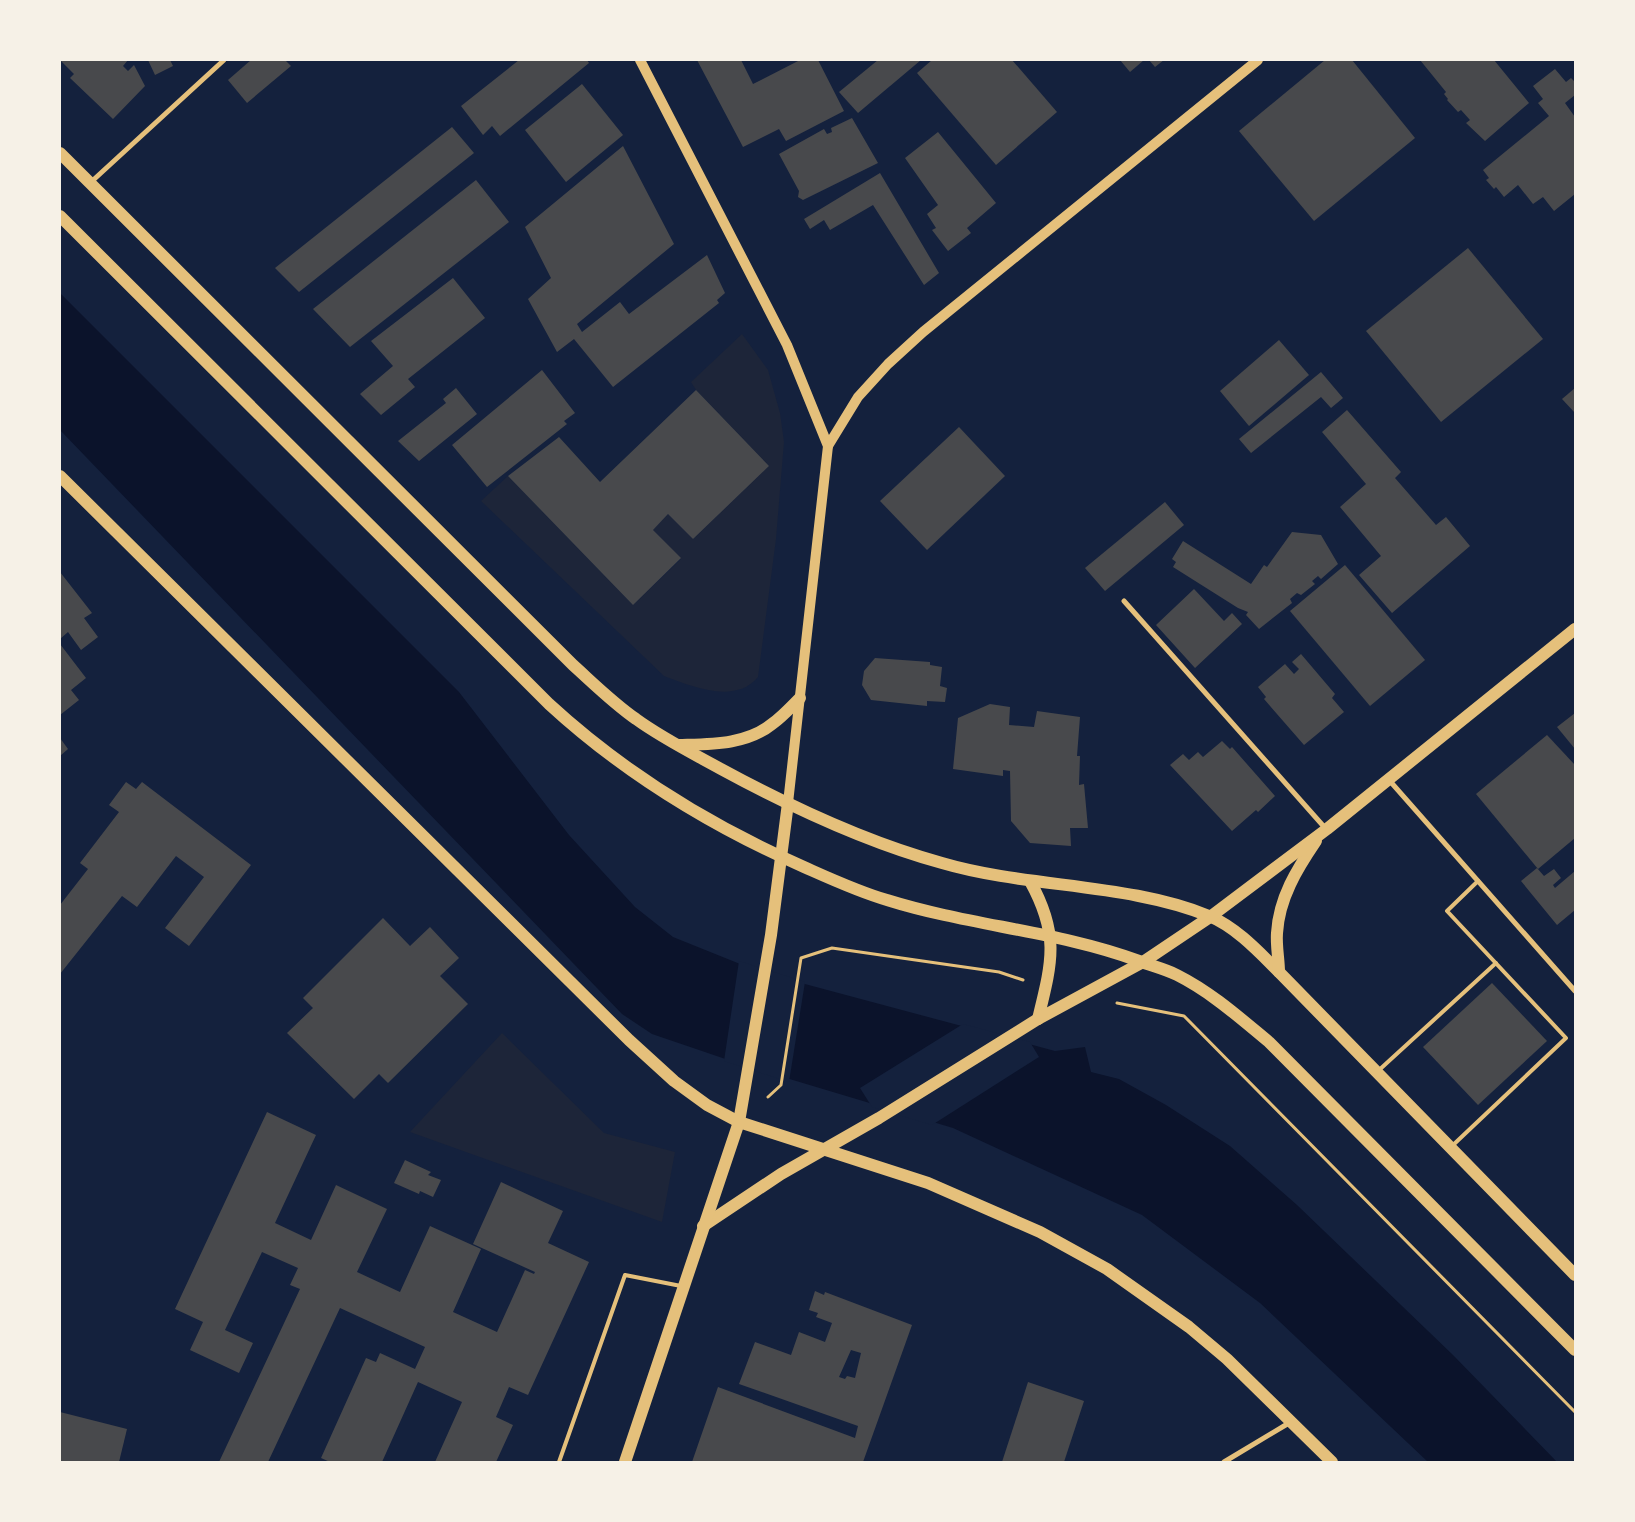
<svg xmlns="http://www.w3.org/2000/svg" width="1635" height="1522" font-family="Lato,sans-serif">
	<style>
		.green { fill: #1d2539 }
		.water { fill: #0b132b }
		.pier { fill: #14213d }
		.building { fill: #48494c; fill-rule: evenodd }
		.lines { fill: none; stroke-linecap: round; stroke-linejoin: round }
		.path { stroke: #e5c07b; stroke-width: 3 }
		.service { stroke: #e5c07b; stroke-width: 4 }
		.minor { stroke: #e5c07b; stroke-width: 5 }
		.secondary { stroke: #e5c07b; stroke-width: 10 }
		.primary { stroke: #e5c07b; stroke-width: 12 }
	</style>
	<rect width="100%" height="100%" fill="#14213d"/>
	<!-- green -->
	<g class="green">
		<path d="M742,334L768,370L780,413L784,442L776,539L758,677C735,705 691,686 664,676L481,501L508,476L633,605L681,559L653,530L668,514L693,539L769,466L696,390L691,382Z"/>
		<path d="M502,1033L604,1133L675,1152L662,1222L410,1132Z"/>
	</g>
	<!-- water -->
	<path class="water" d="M60,293L459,692L569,835L635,907L673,937L760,972L1055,1051L1085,1047L1091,1072L1119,1079L1166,1105L1230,1146L1297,1205L1453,1355L1557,1462H1428L1260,1303L1142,1215L953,1128L746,1066L652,1034L622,1014L60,430Z"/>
	<!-- pier -->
	<g class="pier">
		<path d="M739,961L805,982L789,1082L724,1061Z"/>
		<path d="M963,1024L1030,1042L1039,1057L932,1125L872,1107L860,1088Z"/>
	</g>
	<!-- building -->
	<g class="building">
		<path d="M60,60H128L123,66L128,71L134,65L145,86L113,119L70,78L74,74Z"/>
		<path d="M148,60H170L173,66L155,75Z"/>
		<path d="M251,60H285L291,66L247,103L228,80Z"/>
		<path d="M519,60H587L589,63L500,136L492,126L483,135L461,106Z"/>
		<path d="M697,60H741L753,84L800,60H818L844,111L786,141L779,129L743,147Z"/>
		<path d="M878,60H921L858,113L839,92Z"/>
		<path d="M932,60H1012L1057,112L996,165L917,73Z"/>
		<path d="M1120,60H1144L1130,72Z"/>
		<path d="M1149,60H1164L1155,67Z"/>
		<path d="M1325,60H1352L1415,138L1314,221L1239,131Z"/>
		<path d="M1420,60H1494L1529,103L1485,141L1466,123L1470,120L1461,110L1458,112L1447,100L1448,99L1444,94L1446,92Z"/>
		<path d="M1555,69L1566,82L1571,78L1575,82V95L1565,103L1575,117V194L1554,211L1543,197L1533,204L1518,185L1504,197L1496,187L1494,189L1486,180L1489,178L1483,170L1549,116L1538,103L1543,99L1533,86Z"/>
		<path d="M582,84L623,135L566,182L525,130Z"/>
		<path d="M852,118L878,163L803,200L798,197L799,191L779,154L824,129L827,134L832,132L831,128Z"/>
		<path d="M452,127L474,153L299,292L275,268Z"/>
		<path d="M938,132L996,203L967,228L971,233L948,251L932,230L936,228L927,214L938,205L905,158Z"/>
		<path d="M623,146L674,244L577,324L582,332L620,302L629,314L707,255L725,293L717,300L719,303L613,387L574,339L557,352L528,299L551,278L525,227Z"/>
		<path d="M880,173L939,273L924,285L873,205L830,230L824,220L810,229L804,219Z"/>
		<path d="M476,180L509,222L350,347L313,309Z"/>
		<path d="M1468,248L1543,339L1441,422L1366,331Z"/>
		<path d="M453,278L485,318L408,379L415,387L381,415L360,394L393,366L371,341Z"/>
		<path d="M1279,340L1309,375L1249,426L1220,391Z"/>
		<path d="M542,370L575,413L564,421L567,424L487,487L452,445Z"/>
		<path d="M1321,372L1343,398L1331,408L1321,397L1251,453L1239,439Z"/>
		<path d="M456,388L477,414L419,461L398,441L446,403L443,399Z"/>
		<path d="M1575,388V413L1562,399Z"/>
		<path d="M696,390L769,466L693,539L668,514L653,530L681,558L633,605L508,476L559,437L600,482Z"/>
		<path d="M1347,410L1401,472L1395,478L1436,525L1446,517L1470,546L1392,613L1359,575L1381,556L1340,507L1366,484L1322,432Z"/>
		<path d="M959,427L1005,476L927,550L880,501Z"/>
		<path d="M1165,502L1184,525L1105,591L1085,568Z"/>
		<path d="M1292,532L1321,535L1338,564L1321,579L1318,576L1312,581L1315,584L1301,595L1297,593L1290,599L1292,603L1259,629L1246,615L1248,612L1238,608L1173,567L1176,562L1172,559L1183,541L1251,584L1264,565L1267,567Z"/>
		<path d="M1345,565L1425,660L1370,706L1290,611Z"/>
		<path d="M60,572L92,613L84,618L98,637L81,650L68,632L60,639Z"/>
		<path d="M1194,589L1224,621L1232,613L1242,624L1195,668L1156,625Z"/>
		<path d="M60,644L86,678L71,690L79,700L60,715Z"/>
		<path d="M1301,654L1335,694L1332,698L1344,712L1304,745L1264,699L1266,697L1258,687L1285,664L1294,674L1299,669L1292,662Z"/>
		<path d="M875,658L930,662V665L942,667L940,686L947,688L945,702L927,701V706L871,700L862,685L864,671Z"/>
		<path d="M990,704L1010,707L1009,725L1034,727L1037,711L1080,717L1077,756H1080L1079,785L1084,784L1088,828H1070L1071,846L1030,843L1011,821L1010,771L1003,770V776L953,769L958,718Z"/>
		<path d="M1575,713V749L1557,727Z"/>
		<path d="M1547,735L1575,765V838L1538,869L1476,794Z"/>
		<path d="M60,738L68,749L60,756Z"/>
		<path d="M1222,741L1230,749L1232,747L1275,796L1258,812L1256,810L1232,831L1170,765L1183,754L1189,760L1198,752L1203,757Z"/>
		<path d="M126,782L136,789L142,782L251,865L189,946L165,928L204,877L176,856L137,907L122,896L60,974V905L88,869L80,863L119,812L109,805Z"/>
		<path d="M1537,868L1544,876L1554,869L1561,878L1553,885L1555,888L1575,871V910L1557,925L1521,881Z"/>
		<path d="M383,918L410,946L430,927L459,958L440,976L468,1004L388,1083L379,1074L354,1099L287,1033L313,1008L303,998Z"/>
		<path d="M1492,983L1547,1041L1478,1105L1423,1047Z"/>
		<path d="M267,1112L316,1135L275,1223L311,1240L336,1185L387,1209L357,1272L400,1292L430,1226L481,1249L453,1312L497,1332L525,1270L534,1274L535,1272L473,1244L501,1182L563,1211L548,1243L589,1262L528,1395L509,1387L496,1417L513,1425L496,1462H435L462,1402L418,1382L382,1462H330L321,1458L366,1358L376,1362L380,1353L415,1369L425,1347L340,1308L268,1462H219L300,1289L290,1285L298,1268L262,1252L225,1330L253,1343L239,1373L190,1350L203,1322L175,1309Z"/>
		<path d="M405,1160L431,1172L428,1175L441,1180L433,1197L420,1191L419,1194L394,1183Z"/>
		<path d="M815,1291L824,1295L825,1292L912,1325L863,1462H692L718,1387L855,1438L858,1426L739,1384L755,1342L791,1355L799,1332L825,1342L832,1323L816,1317L818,1313L809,1310ZM851,1350L861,1353L855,1378L847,1376L845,1379L839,1377Z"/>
		<path d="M1028,1382L1084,1401L1064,1462H1002Z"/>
		<path d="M60,1412L127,1429L119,1462H60Z"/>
	</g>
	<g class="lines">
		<!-- path -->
		<g class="path">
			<path d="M1117,1003L1184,1016L1575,1412"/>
			<path d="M768,1097L781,1085L801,958L832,948L999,972L1023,980"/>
		</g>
		<!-- service -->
		<g class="service">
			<path d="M1378,1071L1496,963"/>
			<path d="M1452,1146L1566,1038L1447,911L1478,881"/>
			<path d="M559,1462L625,1275L681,1286"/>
		</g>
		<!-- minor -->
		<g class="minor">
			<path d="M90,183L224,60"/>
			<path d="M1124,601L1326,829"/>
			<path d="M1389,780L1575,991"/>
			<path d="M1224,1462L1289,1423"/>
		</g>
		<!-- secondary -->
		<g class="secondary">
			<path d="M640,60L787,345L828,446L788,803"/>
			<path d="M828,446L858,397L888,364L923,332L1258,60"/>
		</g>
		<!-- primary -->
		<g class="primary">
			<path d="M60,153L573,665C593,683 613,703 636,719C662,738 692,753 721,769C791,807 865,842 942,863C1027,888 1129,883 1209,916C1236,927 1259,952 1279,972L1575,1275"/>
			<path d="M60,216L549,704C624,773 711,826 804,867C831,879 859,892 887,900C970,926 1058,931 1139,961C1152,966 1165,969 1177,975C1211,992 1240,1018 1269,1042L1575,1350"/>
			<path d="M60,476L629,1040L674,1081L707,1105L739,1122L928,1183L1040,1232L1107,1269L1189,1327L1227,1359L1332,1462"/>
			<path d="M679,745C710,744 746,745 772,724C782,717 791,707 800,698"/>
			<path d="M1030,881C1060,935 1052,962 1038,1019"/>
			<path d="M1279,972C1279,960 1276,946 1277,933C1279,898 1297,869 1316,841"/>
			<path d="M703,1226L781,1174L879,1118L1038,1019L1143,962L1210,917L1327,829L1575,629"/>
			<path d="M625,1462L739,1122L771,935L788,803"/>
		</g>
	</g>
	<!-- border -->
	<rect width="1635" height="1522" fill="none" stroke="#f6f1e7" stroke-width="122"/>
</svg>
